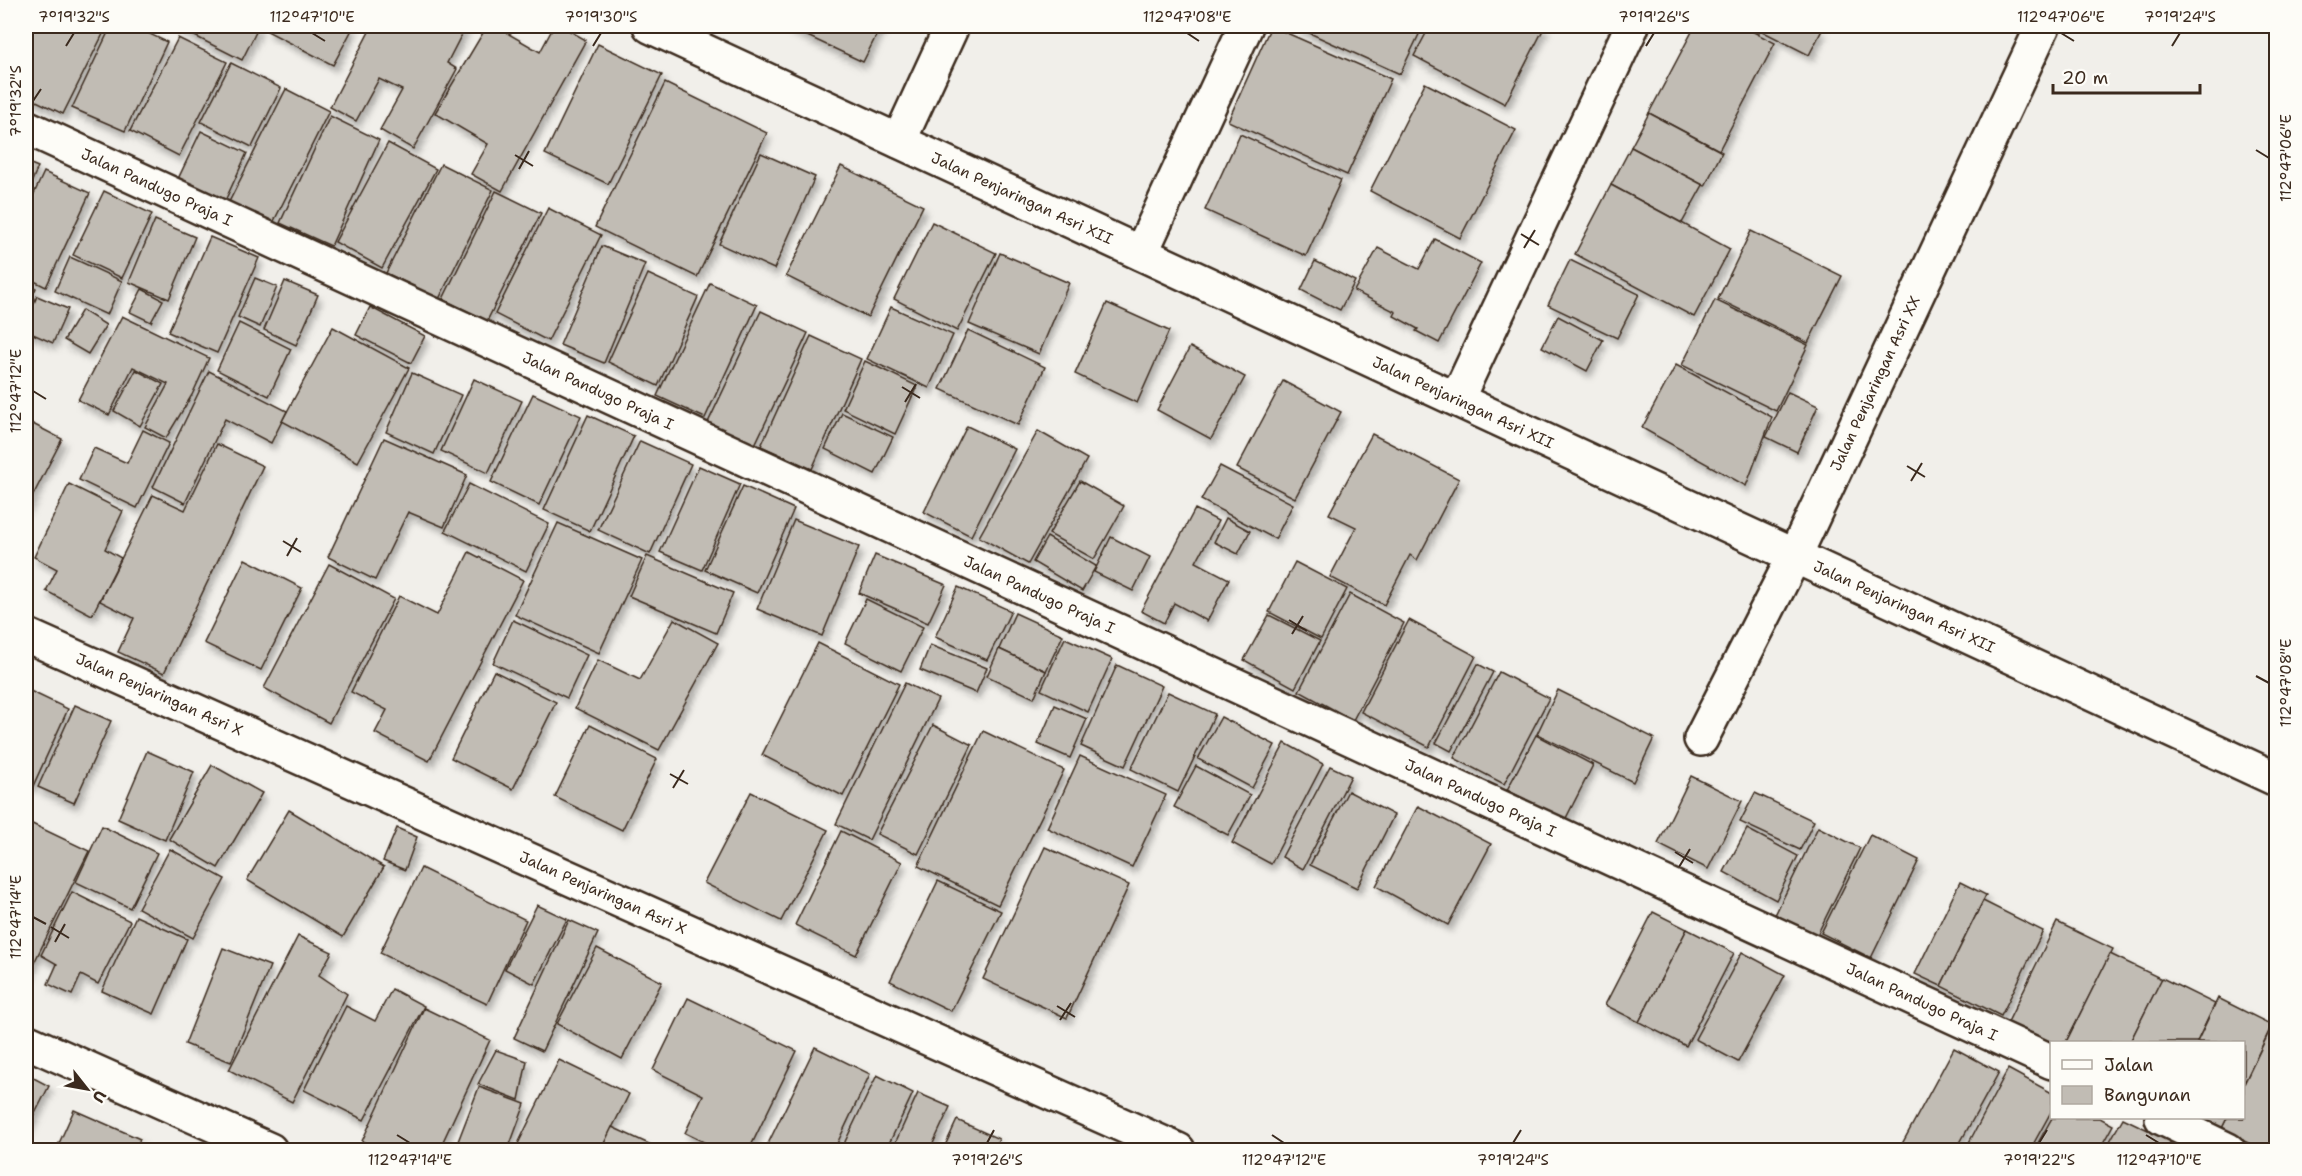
<svg xmlns="http://www.w3.org/2000/svg" width="2302" height="1176" font-family="'Shantell Sans',sans-serif">
	<style>
		.building { fill: #c1bcb4; stroke: #3b2a1e; stroke-width: 1.5; filter: url(#shadow) }
		.lines { fill: none; stroke-linecap: round; stroke-linejoin: round }
		.minor-casing { stroke: #3b2a1e; stroke-width: 38 }
		.minor { stroke: #fdfcf7; stroke-width: 33 }
		.ticks { fill: none; stroke: #3b2a1e; stroke-width: 2 }
		.labels { text-anchor: middle; dominant-baseline: central; stroke-width: 4.5; stroke-linejoin: round; paint-order: stroke }
		.street-label { font-size: 15px; fill: #3b2a1e; stroke: #fdfcf7 }
		.neatline { fill: none; stroke: #3b2a1e; stroke-width: 2 }
		.ticks-label { font-size: 15px; text-anchor: middle; fill: #3b2a1e }
	</style>
	<defs>
		<filter id="shadow"><feDropShadow dx="3.5" dy="6" stdDeviation="3" flood-color="#0004"/></filter>
	</defs>
	<rect width="100%" height="100%" fill="#f1efea"/>
	<filter id="ink" filterUnits="userSpaceOnUse"><feTurbulence type="fractalNoise" baseFrequency=".0167" numOctaves="2"/><feDisplacementMap in="SourceGraphic" scale="12" xChannelSelector="R" yChannelSelector="G"/><feConvolveMatrix kernelMatrix="1 2 1 2 8 2 1 2 1" color-interpolation-filters="sRGB"/></filter>
	<g filter="url(#ink)">
		<!-- building -->
		<g class="building">
			<path d="M30,26H107L63,114L26,96V34Z"/>
			<path d="M111,26H133L167,42L125,131L72,108Z"/>
			<path d="M175,26H259L242,60Z"/>
			<path d="M270,26H354L333,65L267,31Z"/>
			<path d="M372,26H466L447,63L457,69L413,149L380,130L402,90L379,79L356,121L330,107Z"/>
			<path d="M487,26H495L540,52L554,26H561L586,40L502,191L471,174L488,144L435,113Z"/>
			<path d="M786,26H881L863,62Z"/>
			<path d="M1271,26L1391,79L1347,175L1228,121Z"/>
			<path d="M1294,26H1423L1400,74Z"/>
			<path d="M1430,26H1545L1505,104L1414,56Z"/>
			<path d="M1695,26H1742L1775,43L1719,150L1649,113Z"/>
			<path d="M1745,26H1813L1822,30L1809,55L1760,30L1759,33Z"/>
			<path d="M178,38L227,62L179,156L130,131Z"/>
			<path d="M598,44L662,75L608,184L545,154Z"/>
			<path d="M231,63L281,88L252,147L201,122Z"/>
			<path d="M665,83L767,133L697,277L595,227Z"/>
			<path d="M1425,83L1516,130L1460,238L1370,191Z"/>
			<path d="M286,89L329,111L270,229L226,208Z"/>
			<path d="M1649,113L1722,152L1705,186L1631,147Z"/>
			<path d="M330,116L379,140L331,246L280,223Z"/>
			<path d="M201,131L247,153L224,203L177,181Z"/>
			<path d="M1240,134L1341,180L1306,256L1205,210Z"/>
			<path d="M388,143L436,169L382,268L335,242Z"/>
			<path d="M1631,147L1703,185L1682,223L1611,185Z"/>
			<path d="M761,153L815,177L774,269L719,244Z"/>
			<path d="M26,162L38,167L26,195Z"/>
			<path d="M441,164L493,190L439,299L386,273Z"/>
			<path d="M841,166L923,206L868,317L786,276Z"/>
			<path d="M44,172L90,193L46,287L26,277V211Z"/>
			<path d="M1611,185L1730,249L1694,317L1575,254Z"/>
			<path d="M104,191L152,214L122,278L73,255Z"/>
			<path d="M496,191L541,213L487,321L443,299Z"/>
			<path d="M548,208L601,235L548,341L495,314Z"/>
			<path d="M155,220L195,237L169,299L129,282Z"/>
			<path d="M932,222L996,253L957,331L894,299Z"/>
			<path d="M1751,231L1842,276L1808,343L1718,299Z"/>
			<path d="M210,237L259,258L217,353L168,332Z"/>
			<path d="M1435,239L1481,263L1439,343L1416,331L1418,329L1394,316L1396,312L1354,291L1378,248L1419,269Z"/>
			<path d="M602,246L645,264L604,363L560,345Z"/>
			<path d="M1000,253L1069,283L1039,354L969,324Z"/>
			<path d="M70,257L122,281L107,315L55,291Z"/>
			<path d="M1570,260L1639,294L1617,338L1548,305Z"/>
			<path d="M1315,261L1355,281L1340,310L1301,290Z"/>
			<path d="M648,274L698,297L658,386L608,362Z"/>
			<path d="M255,278L277,287L260,327L238,317Z"/>
			<path d="M285,281L318,295L296,345L264,330Z"/>
			<path d="M26,283L36,288L26,310Z"/>
			<path d="M710,283L757,305L705,418L657,396Z"/>
			<path d="M142,289L163,300L151,322L130,312Z"/>
			<path d="M37,296L68,309L53,343L26,331V323Z"/>
			<path d="M1715,300L1808,345L1776,411L1682,365Z"/>
			<path d="M1107,303L1169,331L1137,403L1075,374Z"/>
			<path d="M370,307L425,336L411,363L356,335Z"/>
			<path d="M891,307L953,335L929,388L867,359Z"/>
			<path d="M82,310L106,325L88,354L64,340Z"/>
			<path d="M761,311L808,333L751,453L704,431Z"/>
			<path d="M122,316L209,358L192,395L166,438L145,427L168,384L133,367L109,415L78,400Z"/>
			<path d="M1558,316L1603,340L1587,371L1542,347Z"/>
			<path d="M239,323L291,349L269,396L217,370Z"/>
			<path d="M333,327L409,368L358,462L282,421Z"/>
			<path d="M968,330L1045,367L1018,425L940,389Z"/>
			<path d="M811,336L861,359L812,469L761,446Z"/>
			<path d="M1190,347L1245,377L1211,439L1157,410Z"/>
			<path d="M865,361L917,386L895,434L843,409Z"/>
			<path d="M1676,365L1772,417L1746,486L1642,428Z"/>
			<path d="M136,370L163,384L140,426L114,411Z"/>
			<path d="M209,371L287,411L271,443L225,419L185,503L153,487Z"/>
			<path d="M412,373L461,395L434,454L386,432Z"/>
			<path d="M474,379L522,401L488,473L441,451Z"/>
			<path d="M1283,381L1341,412L1295,498L1237,468Z"/>
			<path d="M1788,392L1818,406L1797,452L1766,437Z"/>
			<path d="M533,394L581,416L539,505L491,482Z"/>
			<path d="M842,413L893,437L875,474L825,449Z"/>
			<path d="M588,415L634,436L590,531L544,510Z"/>
			<path d="M29,422L62,439L26,509V430Z"/>
			<path d="M967,426L1015,449L971,536L924,512Z"/>
			<path d="M143,430L169,443L137,508L79,480L94,448L127,463Z"/>
			<path d="M1038,431L1087,459L1028,564L979,537Z"/>
			<path d="M1372,434L1459,479L1417,560L1410,555L1384,605L1330,577L1356,527L1329,514Z"/>
			<path d="M384,438L467,475L444,527L408,512L375,580L328,557Z"/>
			<path d="M640,441L691,464L650,554L598,530Z"/>
			<path d="M217,444L263,466L164,673L118,652L134,618L100,601L153,495L185,510Z"/>
			<path d="M699,466L740,484L702,570L660,552Z"/>
			<path d="M1220,466L1293,504L1275,539L1201,500Z"/>
			<path d="M1080,481L1124,506L1094,559L1049,534Z"/>
			<path d="M69,484L123,511L105,549L121,558L92,615L46,591L57,569L34,557Z"/>
			<path d="M469,484L549,524L526,571L445,531Z"/>
			<path d="M743,486L794,509L757,593L705,570Z"/>
			<path d="M1195,509L1218,521L1196,562L1229,579L1207,621L1174,603L1164,623L1141,611Z"/>
			<path d="M1226,518L1250,531L1238,554L1214,542Z"/>
			<path d="M794,520L859,547L822,636L757,609Z"/>
			<path d="M558,523L642,560L599,653L515,615Z"/>
			<path d="M1047,537L1096,566L1082,591L1033,562Z"/>
			<path d="M1111,537L1150,557L1133,591L1094,572Z"/>
			<path d="M469,552L523,580L429,761L375,733L387,710L351,692L399,596L437,615Z"/>
			<path d="M875,555L946,585L928,623L859,593Z"/>
			<path d="M647,556L733,593L716,633L629,596Z"/>
			<path d="M245,559L302,588L261,670L204,643Z"/>
			<path d="M1295,562L1347,589L1321,639L1269,612Z"/>
			<path d="M329,564L394,599L329,723L264,688Z"/>
			<path d="M958,587L1011,611L987,660L935,637Z"/>
			<path d="M1350,594L1404,623L1353,720L1299,691Z"/>
			<path d="M866,599L923,627L901,671L845,643Z"/>
			<path d="M1015,613L1063,635L1046,671L999,649Z"/>
			<path d="M1269,615L1320,641L1295,688L1244,660Z"/>
			<path d="M674,619L718,643L659,750L575,708L598,660L640,680Z"/>
			<path d="M513,620L587,655L567,698L493,663Z"/>
			<path d="M1409,620L1476,656L1429,747L1361,712Z"/>
			<path d="M1065,638L1112,659L1088,712L1041,690Z"/>
			<path d="M818,643L899,684L843,796L762,755Z"/>
			<path d="M930,645L987,668L976,693L920,670Z"/>
			<path d="M999,649L1046,671L1034,698L987,676Z"/>
			<path d="M1478,664L1493,672L1451,751L1436,743Z"/>
			<path d="M1117,665L1162,686L1125,766L1081,746Z"/>
			<path d="M494,671L556,702L513,789L451,758Z"/>
			<path d="M1499,672L1549,698L1504,784L1454,758Z"/>
			<path d="M905,683L938,699L869,840L836,824Z"/>
			<path d="M26,689L68,709L33,786L26,783Z"/>
			<path d="M1558,690L1654,738L1633,782L1537,734Z"/>
			<path d="M1168,692L1215,714L1178,792L1131,769Z"/>
			<path d="M75,705L111,721L74,803L38,787Z"/>
			<path d="M1055,705L1087,719L1070,758L1038,744Z"/>
			<path d="M1221,717L1275,745L1252,788L1198,759Z"/>
			<path d="M590,725L657,759L622,830L555,797Z"/>
			<path d="M933,725L972,745L918,854L877,834Z"/>
			<path d="M983,731L1064,770L998,905L918,866Z"/>
			<path d="M1536,735L1593,765L1565,820L1507,790Z"/>
			<path d="M1285,743L1323,764L1271,864L1232,843Z"/>
			<path d="M147,751L194,772L165,840L118,819Z"/>
			<path d="M1080,756L1166,795L1132,867L1047,828Z"/>
			<path d="M212,765L262,793L218,868L169,839Z"/>
			<path d="M1196,766L1250,795L1228,835L1174,807Z"/>
			<path d="M1330,766L1351,776L1303,869L1282,857Z"/>
			<path d="M1691,776L1742,801L1708,869L1658,844Z"/>
			<path d="M1348,791L1394,815L1357,888L1310,865Z"/>
			<path d="M751,792L828,830L781,921L704,883Z"/>
			<path d="M1755,793L1814,821L1800,850L1740,822Z"/>
			<path d="M1418,806L1491,844L1448,925L1376,886Z"/>
			<path d="M289,810L384,867L343,937L247,880Z"/>
			<path d="M26,821L89,851L27,977L26,976Z"/>
			<path d="M102,826L157,853L130,908L76,882Z"/>
			<path d="M1818,827L1860,848L1817,935L1775,915Z"/>
			<path d="M397,828L417,837L405,870L383,861Z"/>
			<path d="M1747,829L1798,856L1776,900L1724,872Z"/>
			<path d="M841,831L902,862L856,955L795,925Z"/>
			<path d="M1870,835L1919,860L1871,958L1821,933Z"/>
			<path d="M1045,847L1129,885L1067,1018L983,979Z"/>
			<path d="M170,849L225,879L193,938L138,908Z"/>
			<path d="M421,868L526,920L487,1004L380,953Z"/>
			<path d="M938,881L1001,911L951,1011L890,981Z"/>
			<path d="M1960,882L1986,895L1941,986L1915,974Z"/>
			<path d="M72,892L130,921L98,984L81,975L72,995L48,984L57,964L41,955Z"/>
			<path d="M1983,901L2043,931L2001,1016L1941,986Z"/>
			<path d="M537,905L567,919L534,984L505,969Z"/>
			<path d="M1653,912L1687,929L1639,1022L1605,1005Z"/>
			<path d="M136,916L187,939L154,1014L102,991Z"/>
			<path d="M569,920L598,933L542,1051L514,1038Z"/>
			<path d="M2057,922L2113,949L2066,1042H2052V1046L2007,1024Z"/>
			<path d="M1687,929L1734,953L1686,1046L1639,1022Z"/>
			<path d="M298,936L332,952L319,975L347,994L292,1102L229,1070Z"/>
			<path d="M223,948L270,966L231,1062L185,1044Z"/>
			<path d="M597,948L662,982L622,1059L557,1024Z"/>
			<path d="M1742,952L1785,975L1738,1062L1695,1039Z"/>
			<path d="M2110,954L2162,979L2130,1042H2066Z"/>
			<path d="M2162,978L2215,1004L2197,1042H2130Z"/>
			<path d="M392,989L424,1006L364,1120L304,1090L346,1006L375,1021Z"/>
			<path d="M688,998L797,1051L749,1150H720L685,1133L703,1095L653,1070Z"/>
			<path d="M2218,998L2272,1025L2244,1084V1042H2197Z"/>
			<path d="M424,1008L490,1040L439,1150H383L362,1141Z"/>
			<path d="M2272,1026L2276,1028V1149L2263,1150L2221,1130L2227,1118H2244V1084Z"/>
			<path d="M815,1047L870,1074L834,1150H765Z"/>
			<path d="M1954,1048L1999,1072L1956,1150H1914L1902,1144Z"/>
			<path d="M496,1050L527,1061L519,1100L478,1084Z"/>
			<path d="M559,1060L629,1094L601,1150H515Z"/>
			<path d="M2008,1069L2052,1093V1110L2030,1150H1965Z"/>
			<path d="M26,1074L49,1086L26,1131Z"/>
			<path d="M877,1075L913,1093L886,1150H841Z"/>
			<path d="M479,1087L525,1104L508,1150L455,1149Z"/>
			<path d="M918,1093L950,1107L930,1150H892Z"/>
			<path d="M74,1110L140,1139L135,1150H56Z"/>
			<path d="M2052,1118H2100L2113,1125L2099,1150H2034Z"/>
			<path d="M2123,1118L2171,1141L2166,1150H2105Z"/>
			<path d="M2196,1118H2227L2221,1130Z"/>
			<path d="M957,1120L999,1139L994,1150H943Z"/>
			<path d="M612,1127L662,1150H601Z"/>
			<path d="M2176,1143L2191,1150H2172Z"/>
		</g>
		<g class="lines">
			<!-- minor casing -->
			<g class="minor-casing">
				<g id="minor">
					<path id="s1" d="M650,26L2276,779"/>
					<path id="s2" d="M26,127L2052,1062"/>
					<path d="M899,141L952,26"/>
					<path d="M1141,253L1246,26"/>
					<path d="M1457,399L1632,26"/>
					<path id="s3" d="M26,635L1178,1150"/>
					<path id="s4" d="M1701,739L1795,555L2043,26"/>
					<path d="M26,1041L270,1150"/>
					<path d="M2162,1118L2228,1150"/>
				</g>
			</g>
			<!-- minor -->
			<use href="#minor" class="minor"/>
		</g>
	</g>
	<!-- ticks -->
	<path class="ticks" d="M312,33L325,41M1187,33L1199,41M2061,33L2074,41M66,46L74,33M593,46L601,33M1646,46L1654,33M2172,46L2180,33M33,101L41,89M2256,150L2269,158M515,155L533,166M519,169L529,151M1521,234L1539,245M1524,248L1535,230M902,387L920,398M33,391L46,399M905,402L916,384M1907,466L1925,477M1911,481L1922,463M283,541L301,552M287,556L297,538M1289,620L1307,631M1292,634L1303,616M2256,676L2269,683M670,774L688,784M673,788L684,770M1675,852L1693,863M1679,867L1690,849M33,917L46,924M51,927L69,938M55,942L65,924M1057,1006L1075,1017M1060,1020L1071,1003M397,1135L410,1143M1272,1135L1284,1143M2146,1135L2159,1143M987,1143L994,1130M1513,1143L1521,1130M2039,1143L2047,1130"/>
	<g class="labels">
		<!-- street labels -->
		<g class="street-label">
			<text stroke="none"><textPath href="#s2" startOffset="144">Jalan Pandugo Praja I</textPath></text>
			<text stroke="none"><textPath href="#s1" startOffset="410">Jalan Penjaringan Asri XII</textPath></text>
			<text stroke="none"><textPath href="#s4" startOffset="396">Jalan Penjaringan Asri XX</textPath></text>
			<text stroke="none"><textPath href="#s2" startOffset="630">Jalan Pandugo Praja I</textPath></text>
			<text stroke="none"><textPath href="#s1" startOffset="896">Jalan Penjaringan Asri XII</textPath></text>
			<text stroke="none"><textPath href="#s2" startOffset="1116">Jalan Pandugo Praja I</textPath></text>
			<text stroke="none"><textPath href="#s1" startOffset="1382">Jalan Penjaringan Asri XII</textPath></text>
			<text stroke="none"><textPath href="#s3" startOffset="146">Jalan Penjaringan Asri X</textPath></text>
			<text stroke="none"><textPath href="#s2" startOffset="1602">Jalan Pandugo Praja I</textPath></text>
			<text stroke="none"><textPath href="#s3" startOffset="632">Jalan Penjaringan Asri X</textPath></text>
			<text stroke="none"><textPath href="#s2" startOffset="2088">Jalan Pandugo Praja I</textPath></text>
		</g>
	</g>
	<!-- margin -->
	<rect width="2302" height="1176" fill="none" stroke="#fdfcf7" stroke-width="66"/>
	<!-- legend -->
	<rect x="2050" y="1041" width="195" height="78" fill="#fdfcf7" stroke="#afa8a0" stroke-width="1.5"/>
	<rect x="2062" y="1060" width="30" height="9" fill="#fdfcf7" stroke="#afa8a0" stroke-width="1.5"/>
	<text x="2104" y="1071" font-size="18" fill="#3b2a1e">Jalan</text>
	<rect x="2062" y="1086" width="30" height="18" fill="#c1bcb4" stroke="#afa8a0" stroke-width="1.5"/>
	<text x="2104" y="1101" font-size="18" fill="#3b2a1e">Bangunan</text>
	<!-- north arrow -->
	<g transform="translate(87 1089) rotate(121)" stroke="#fdfcf7" stroke-width="4.5" paint-order="stroke">
	<path d="M0-4.5L10 22L0 15L-10 22Z" fill="#3b2a1e"/>
	<text y="-9" font-size="16" font-weight="bold" text-anchor="middle" fill="#3b2a1e">U</text>
	</g>
	<!-- scale -->
	<path d="M2053 84v9h147v-9" fill="none" stroke="#3b2a1e" stroke-width="3"/>
	<text x="2062" y="84" font-size="18" fill="#3b2a1e" stroke="#fdfcf7" stroke-width="4.5" paint-order="stroke">20 m</text>
	<rect x="33" y="33" width="2236" height="1110" class="neatline"/>
	<g class="ticks-label">
		<text x="74" y="22">7°19'32"S</text>
		<text x="312" y="22">112°47'10"E</text>
		<text x="601" y="22">7°19'30"S</text>
		<text x="1187" y="22">112°47'08"E</text>
		<text x="1654" y="22">7°19'26"S</text>
		<text x="2061" y="22">112°47'06"E</text>
		<text x="2180" y="22">7°19'24"S</text>
		<text transform="translate(16 101) rotate(-90)" y="5">7°19'32"S</text>
		<text transform="translate(2286 158) rotate(-90)" y="5">112°47'06"E</text>
		<text transform="translate(16 391) rotate(-90)" y="5">112°47'12"E</text>
		<text transform="translate(2286 683) rotate(-90)" y="5">112°47'08"E</text>
		<text transform="translate(16 917) rotate(-90)" y="5">112°47'14"E</text>
		<text x="410" y="1165">112°47'14"E</text>
		<text x="987" y="1165">7°19'26"S</text>
		<text x="1284" y="1165">112°47'12"E</text>
		<text x="1513" y="1165">7°19'24"S</text>
		<text x="2039" y="1165">7°19'22"S</text>
		<text x="2159" y="1165">112°47'10"E</text>
	</g>
</svg>
